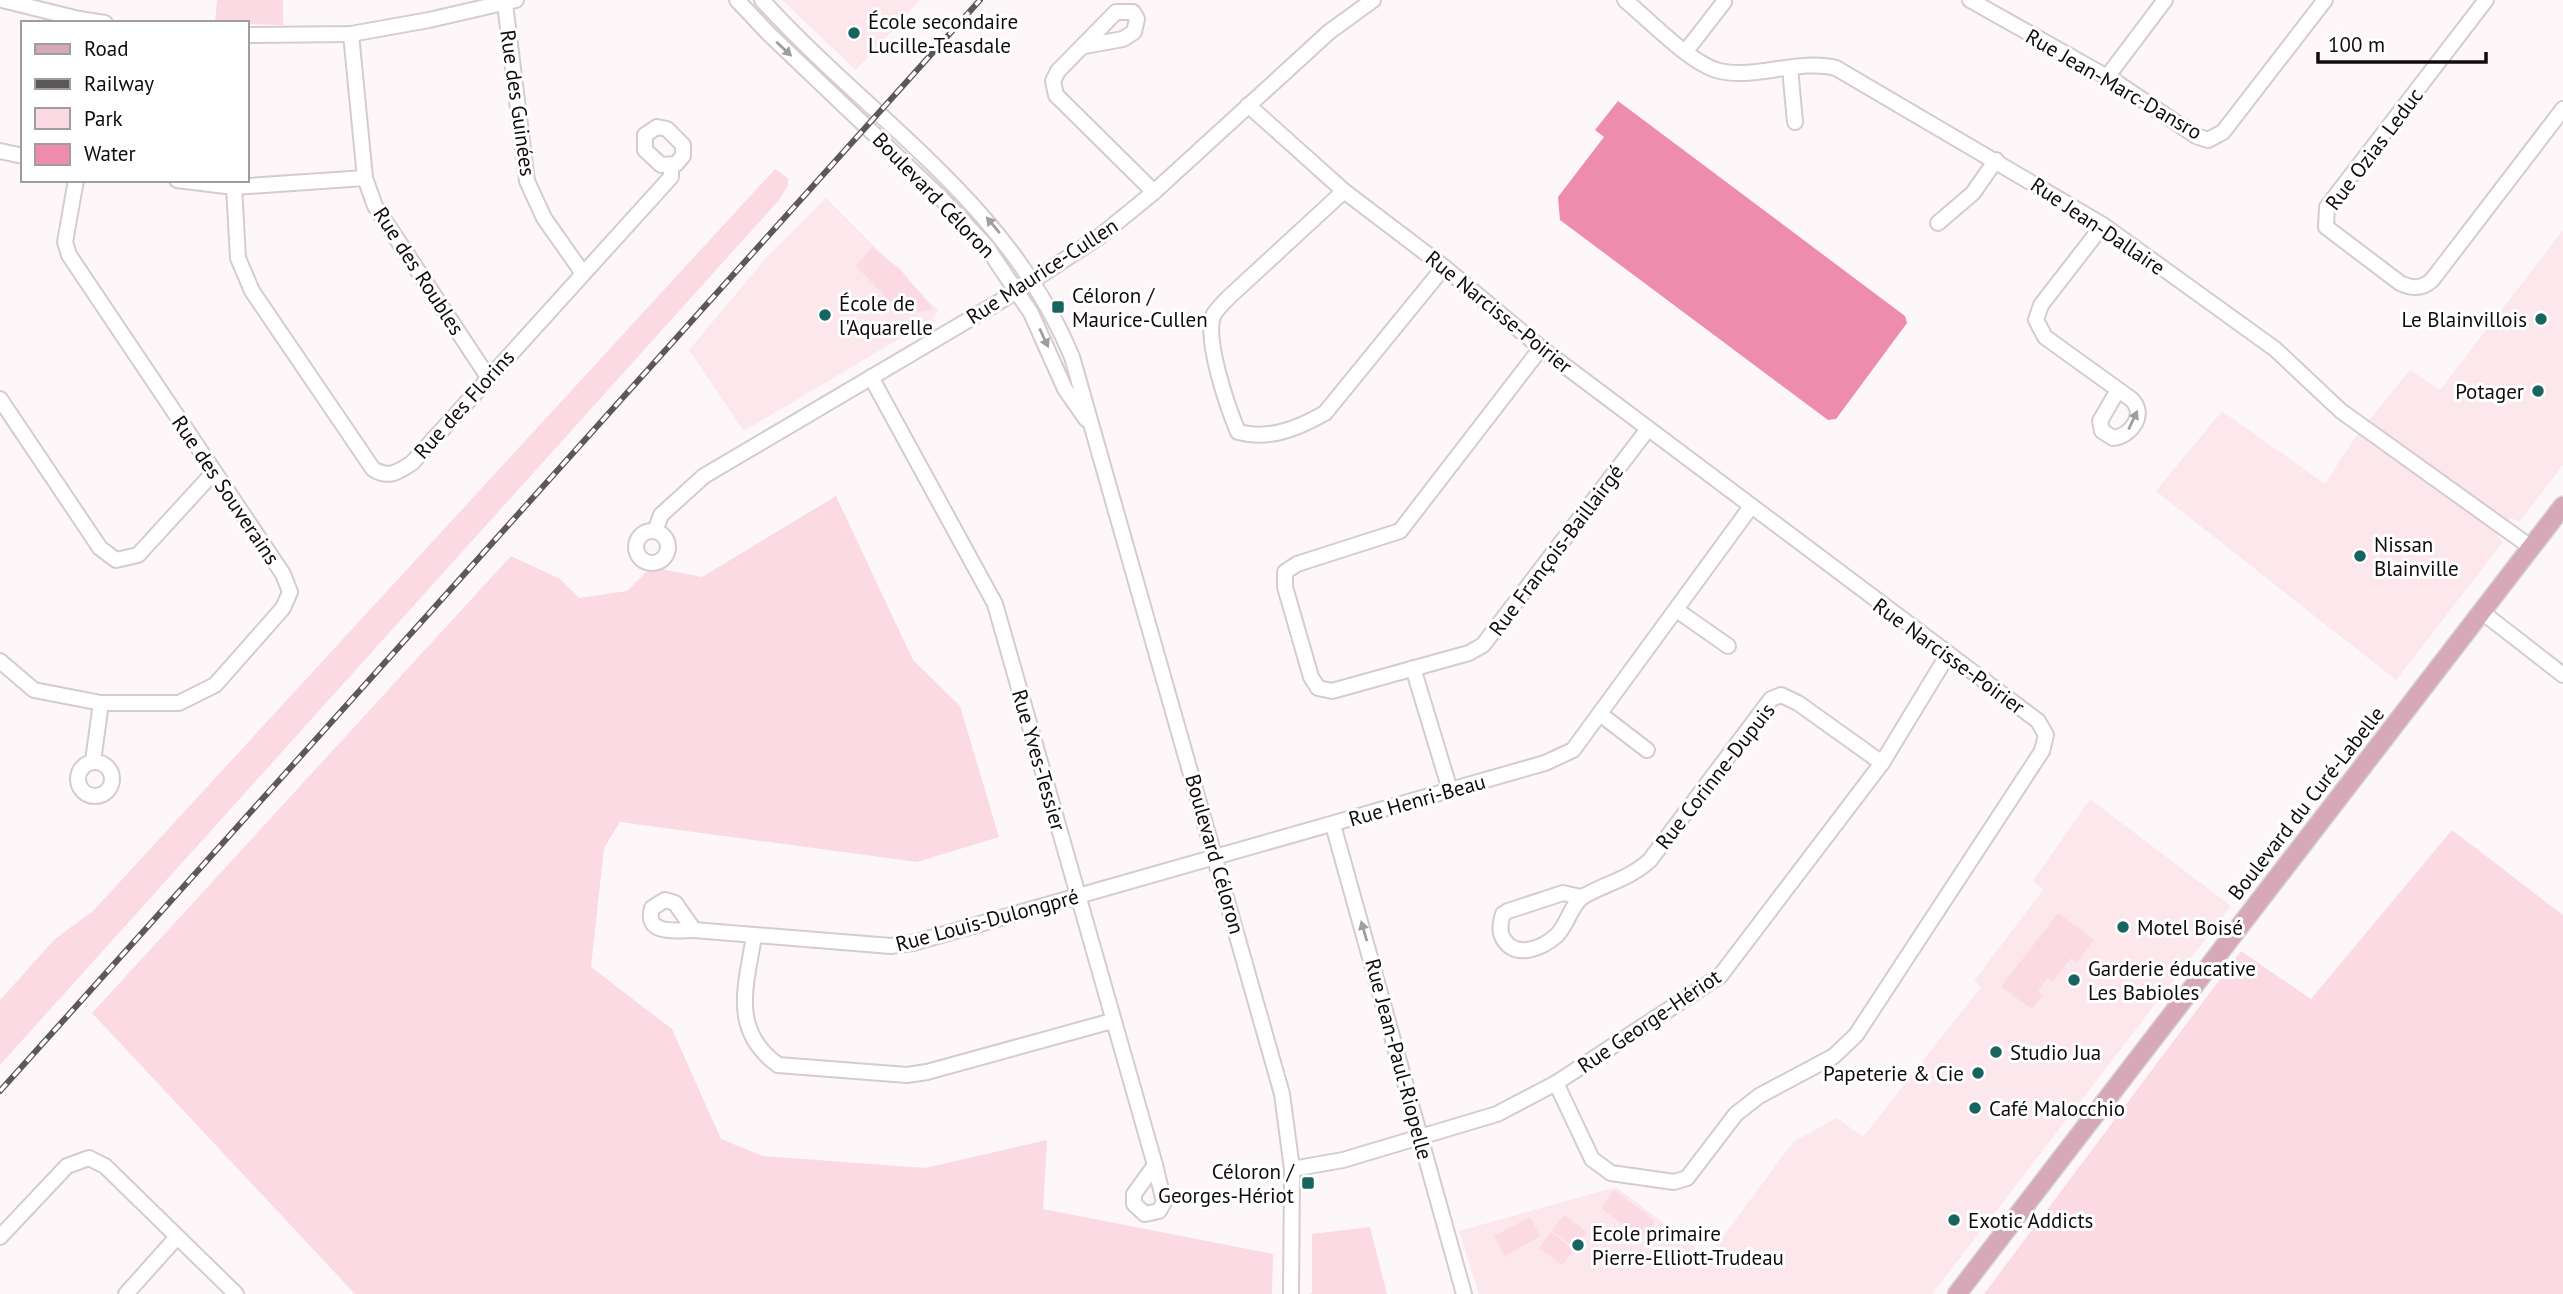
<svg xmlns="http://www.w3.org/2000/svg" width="2563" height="1294" font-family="'PT Sans',sans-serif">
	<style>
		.built { fill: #fbe7ec }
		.green { fill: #fbdae4 }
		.water { fill: #ee8cad }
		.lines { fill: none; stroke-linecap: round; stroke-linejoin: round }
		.minor-casing { stroke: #d6cbce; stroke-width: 18 }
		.major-casing { stroke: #d4d3d3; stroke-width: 21 }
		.minor { stroke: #fff; stroke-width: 14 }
		.major { stroke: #d7a9b8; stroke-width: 18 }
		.rail-casing { stroke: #5c5859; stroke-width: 6 }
		.rail { stroke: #fff; stroke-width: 3.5; stroke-dasharray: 10; stroke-linecap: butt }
		.oneway { fill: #9f9e9e }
		.poi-dot { fill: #186560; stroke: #fff; stroke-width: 2.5 }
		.labels { text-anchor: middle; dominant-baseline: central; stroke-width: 6; stroke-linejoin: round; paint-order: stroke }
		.poi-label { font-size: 21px; fill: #0f0c0d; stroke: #fff; text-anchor: start }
		.street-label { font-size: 21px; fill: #0f0c0d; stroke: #fff }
	</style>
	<rect width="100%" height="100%" fill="#fef7f9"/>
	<!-- built -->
	<g class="built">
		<path d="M782,0H920L856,70Z"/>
		<path d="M826,198L938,310L934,318L744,431L689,350L766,258Z"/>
		<path d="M2563,230V465L2519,522L2511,518L2497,536L2503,542L2396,680L2156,491L2222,411L2325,484L2356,436L2410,370L2440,390Z"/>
		<path d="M2090,799L2231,906L1932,1294H1479L1459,1231L1616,1187L1708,1257L1793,1142L1837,1118L1863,1137L1981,987L1974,981L2043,890L2033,881Z"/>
	</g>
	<!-- green -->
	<g class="green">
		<path d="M217,0H283V25L215,23Z"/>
		<path d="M775,169L788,178V185L779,200L0,1065V1000L55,939L93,911Z"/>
		<path d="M872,247L900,269L933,309L903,315L856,266Z"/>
		<path d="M836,496L913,660L960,706L999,837L917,862L620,822L604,848L591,967L672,1029L721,1139L763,1156L925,1168L1047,1140L1043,1209L1273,1254L1272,1294H355L92,1013L511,556L560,579L579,598L627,591L651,567L702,577Z"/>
		<path d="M2452,830L2563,915V1294H1984L2241,951L2311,999Z"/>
		<path d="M2058,913L2094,940L2077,962L2071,958L2053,982L2047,978L2038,991L2043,995L2032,1009L2001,987Z"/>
		<path d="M1614,1190L1655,1221L1642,1239L1601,1208Z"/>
		<path d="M1564,1215L1587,1232L1575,1248L1552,1231Z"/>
		<path d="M1530,1217L1540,1236L1505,1256L1494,1236Z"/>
		<path d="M1370,1227L1387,1294H1308L1312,1293V1234Z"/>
		<path d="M1551,1232L1574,1250L1562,1265L1539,1248Z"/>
	</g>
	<!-- water -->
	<path class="water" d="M1618,101L1905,316L1907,323L1836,419L1828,420L1560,220L1558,197L1604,137L1595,130Z"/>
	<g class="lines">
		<!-- minor casing -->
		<g class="minor-casing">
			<g id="minor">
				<path d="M2,0L79,19L105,23"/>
				<path d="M737,0L769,34L940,197L986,246L1031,313L1065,389L1086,419"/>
				<path d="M762,0C870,119 1008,202 1072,357L1282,1094L1292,1169L1291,1294"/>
				<path d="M1625,0C1649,20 1688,61 1716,70C1752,81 1799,58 1836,68L2103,225L2275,349L2341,411L2532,548"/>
				<path d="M1970,0L2116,82L2196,136L2208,140L2223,132L2325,0"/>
				<path d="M2486,0L2327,207L2326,227L2400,283C2412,289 2422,289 2432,280L2563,109"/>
				<path d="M505,4L527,181L544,218L582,272"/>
				<path d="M351,34L365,178L375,206L488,377"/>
				<path d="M247,35L351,34L429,20L516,0"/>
				<path d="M1085,46L1123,39L1134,32L1137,19L1133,12H1116L1058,71L1053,81L1056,95L1154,192"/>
				<path d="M1686,51L1724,2"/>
				<path d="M1790,68L1795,122"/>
				<path d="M2107,77L2165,0"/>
				<path d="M1248,105L1344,191L1444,267L1541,348L2038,721L2046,735L2042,751L1856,1035L1834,1056L1759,1096L1736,1114L1687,1178L1674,1182L1611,1173L1592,1159L1556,1083"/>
				<path d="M657,127L667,129L683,145V156L676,164L661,165L645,150V135Z"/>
				<path d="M0,151L23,156"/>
				<path d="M177,180L234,187L365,178"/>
				<path d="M234,187L238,258L252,291L373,469C389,479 398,472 412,463L671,177V166"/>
				<path d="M1344,191L1229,297C1224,302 1218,308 1214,314C1203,337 1228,408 1238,432C1269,440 1297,429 1325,413L1444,267"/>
				<path d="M1938,223L1973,193L1996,160"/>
				<path d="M2103,225L2041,305L2036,320L2045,337L2131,399C2147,413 2132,436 2113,438L2102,431L2100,421L2118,390"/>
				<path d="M1541,348L1400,531L1297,564L1285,572V587L1311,677L1318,688L1332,691L1469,653L1483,645L1648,429"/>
				<path d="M871,377L995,604L1155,1165"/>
				<path d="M0,399L100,548L116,560L138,555L213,473"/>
				<path d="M655,531L661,515L704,476L1009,296L1099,237L1154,192L1329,32L1373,0"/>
				<circle cx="652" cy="547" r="16"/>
				<path d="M1678,611L1728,646"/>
				<path d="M2482,612L2563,675"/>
				<path d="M0,661L34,690L101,703H179L215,685L283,608L290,592L283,574L69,255L65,242L76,180"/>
				<path d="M1413,668L1450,790"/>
				<path d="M1600,714L1647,750"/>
				<path d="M93,761L101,703"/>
				<circle cx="95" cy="779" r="17"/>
				<path d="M1333,825L1464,1294"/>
				<path d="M1581,897L1563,893L1508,911L1503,914C1500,923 1499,933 1504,940C1517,959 1542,948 1556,936C1568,925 1571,903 1584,896C1607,883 1631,878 1650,860L1771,699L1781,695L1798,703L1882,763"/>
				<path d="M665,900L675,903L694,930C677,930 644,936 652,908Z"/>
				<path d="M694,930L891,946L913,943L1545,763L1573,750L1750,508"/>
				<path d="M754,936C746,986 730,1030 778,1065L907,1075L927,1072L1112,1021"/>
				<path d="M1155,1165L1164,1202L1159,1211L1145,1214L1134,1204V1194Z"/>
				<path d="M1292,1169L1343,1160L1497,1114L1556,1083L1720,976L1882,763L1947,656"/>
				<path d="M0,1237L67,1166L89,1158L105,1166L236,1294"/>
				<path d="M126,1294L177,1237"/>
			</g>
		</g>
		<!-- major casing -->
		<g class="major-casing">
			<path id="major" d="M1957,1294L2563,506"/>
		</g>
		<!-- minor -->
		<use href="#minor" class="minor"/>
		<!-- major -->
		<use href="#major" class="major"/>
		<!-- rail casing -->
		<g class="rail-casing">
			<path id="rail" d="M0,1091L980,0"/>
		</g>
		<!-- rail -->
		<use href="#rail" class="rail"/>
	</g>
	<!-- one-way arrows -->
	<defs><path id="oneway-solid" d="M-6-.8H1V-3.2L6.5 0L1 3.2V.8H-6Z" transform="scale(1.75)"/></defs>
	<g class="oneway">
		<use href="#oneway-solid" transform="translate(784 49) rotate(43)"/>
		<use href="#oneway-solid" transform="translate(993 225) rotate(-130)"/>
		<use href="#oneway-solid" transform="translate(1044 338) rotate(65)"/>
		<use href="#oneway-solid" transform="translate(2133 420) rotate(-65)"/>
		<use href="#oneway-solid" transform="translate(1364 931) rotate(-106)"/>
	</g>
	<!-- markers -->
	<g class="poi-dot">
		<circle cx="854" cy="33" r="7"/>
		<rect x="1051" y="300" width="14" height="14" rx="3.5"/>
		<circle cx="825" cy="315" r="7"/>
		<circle cx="2541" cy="319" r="7"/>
		<circle cx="2538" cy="391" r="7"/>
		<circle cx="2360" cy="556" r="7"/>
		<circle cx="2123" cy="927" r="7"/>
		<circle cx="2074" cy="980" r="7"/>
		<circle cx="1996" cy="1052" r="7"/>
		<circle cx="1978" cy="1073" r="7"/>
		<circle cx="1975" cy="1108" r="7"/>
		<rect x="1301" y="1176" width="14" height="14" rx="3.5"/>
		<circle cx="1954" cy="1220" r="7"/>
		<circle cx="1578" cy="1245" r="7"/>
	</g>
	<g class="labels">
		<!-- poi labels -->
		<g class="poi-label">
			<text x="868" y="21">École secondaire<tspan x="868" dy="24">Lucille-Teasdale</tspan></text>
			<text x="1072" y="295">Céloron /<tspan x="1072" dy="24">Maurice-Cullen</tspan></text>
			<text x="839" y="303">École de<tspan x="839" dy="24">l'Aquarelle</tspan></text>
			<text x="2527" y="319" text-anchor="end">Le Blainvillois</text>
			<text x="2524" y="391" text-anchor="end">Potager</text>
			<text x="2374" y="544">Nissan<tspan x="2374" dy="24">Blainville</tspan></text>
			<text x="2137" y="927">Motel Boisé</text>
			<text x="2088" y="968">Garderie éducative<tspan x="2088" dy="24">Les Babioles</tspan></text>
			<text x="2010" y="1052">Studio Jua</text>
			<text x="1964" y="1073" text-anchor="end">Papeterie &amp; Cie</text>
			<text x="1989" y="1108">Café Malocchio</text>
			<text x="1294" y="1171" text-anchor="end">Céloron /<tspan x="1294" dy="24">Georges-Hériot</tspan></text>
			<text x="1968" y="1220">Exotic Addicts</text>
			<text x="1592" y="1233">Ecole primaire<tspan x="1592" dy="24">Pierre-Elliott-Trudeau</tspan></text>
		</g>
		<!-- street labels -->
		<g class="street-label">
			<text transform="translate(2114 84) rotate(30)">Rue Jean-Marc-Dansro</text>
			<text transform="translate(518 103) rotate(82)">Rue des Guinées</text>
			<text transform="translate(2374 149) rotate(-53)">Rue Ozias Leduc</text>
			<text transform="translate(934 195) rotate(46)">Boulevard Céloron</text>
			<text transform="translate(2098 226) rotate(34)">Rue Jean-Dallaire</text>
			<text transform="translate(419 271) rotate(57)">Rue des Roubles</text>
			<text transform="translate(1042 271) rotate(-33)">Rue Maurice-Cullen</text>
			<text transform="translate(1499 312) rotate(39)">Rue Narcisse-Poirier</text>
			<text transform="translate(464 404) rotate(-48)">Rue des Florins</text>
			<text transform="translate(226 490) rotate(56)">Rue des Souverains</text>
			<text transform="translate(1556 550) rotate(-53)">Rue François-Baillairgé</text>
			<text transform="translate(1949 656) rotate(36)">Rue Narcisse-Poirier</text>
			<text transform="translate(1039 760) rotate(74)">Rue Yves-Tessier</text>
			<text transform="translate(1715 776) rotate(-52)">Rue Corinne-Dupuis</text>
			<text transform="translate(1417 800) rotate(-16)">Rue Henri-Beau</text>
			<text transform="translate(2306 803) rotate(-52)">Boulevard du Curé-Labelle</text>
			<text transform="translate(1215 854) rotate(74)">Boulevard Céloron</text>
			<text transform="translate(987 920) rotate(-15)">Rue Louis-Dulongpré</text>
			<text transform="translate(1649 1021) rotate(-34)">Rue George-Hériot</text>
			<text transform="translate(1399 1059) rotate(75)">Rue Jean-Paul-Riopelle</text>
		</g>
	</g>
	<!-- legend -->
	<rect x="21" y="21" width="228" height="161" fill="#ffffff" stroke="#9f9e9e" stroke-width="2"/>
	<rect x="35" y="44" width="35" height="10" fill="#d7a9b8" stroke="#9f9e9e" stroke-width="2"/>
	<text x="84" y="56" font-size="21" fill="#0f0c0d">Road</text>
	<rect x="35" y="79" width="35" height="10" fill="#5c5859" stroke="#9f9e9e" stroke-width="2"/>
	<text x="84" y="91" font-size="21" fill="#0f0c0d">Railway</text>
	<rect x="35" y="108" width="35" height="21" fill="#fbdae4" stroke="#9f9e9e" stroke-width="2"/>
	<text x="84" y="126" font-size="21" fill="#0f0c0d">Park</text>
	<rect x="35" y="144" width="35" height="21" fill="#ee8cad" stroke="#9f9e9e" stroke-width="2"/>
	<text x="84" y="161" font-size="21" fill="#0f0c0d">Water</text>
	<!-- scale -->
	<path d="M2318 52v10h168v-10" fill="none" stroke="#0f0c0d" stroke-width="3.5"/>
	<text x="2328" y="52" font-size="21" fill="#0f0c0d" stroke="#ffffff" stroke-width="5" paint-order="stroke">100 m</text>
</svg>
